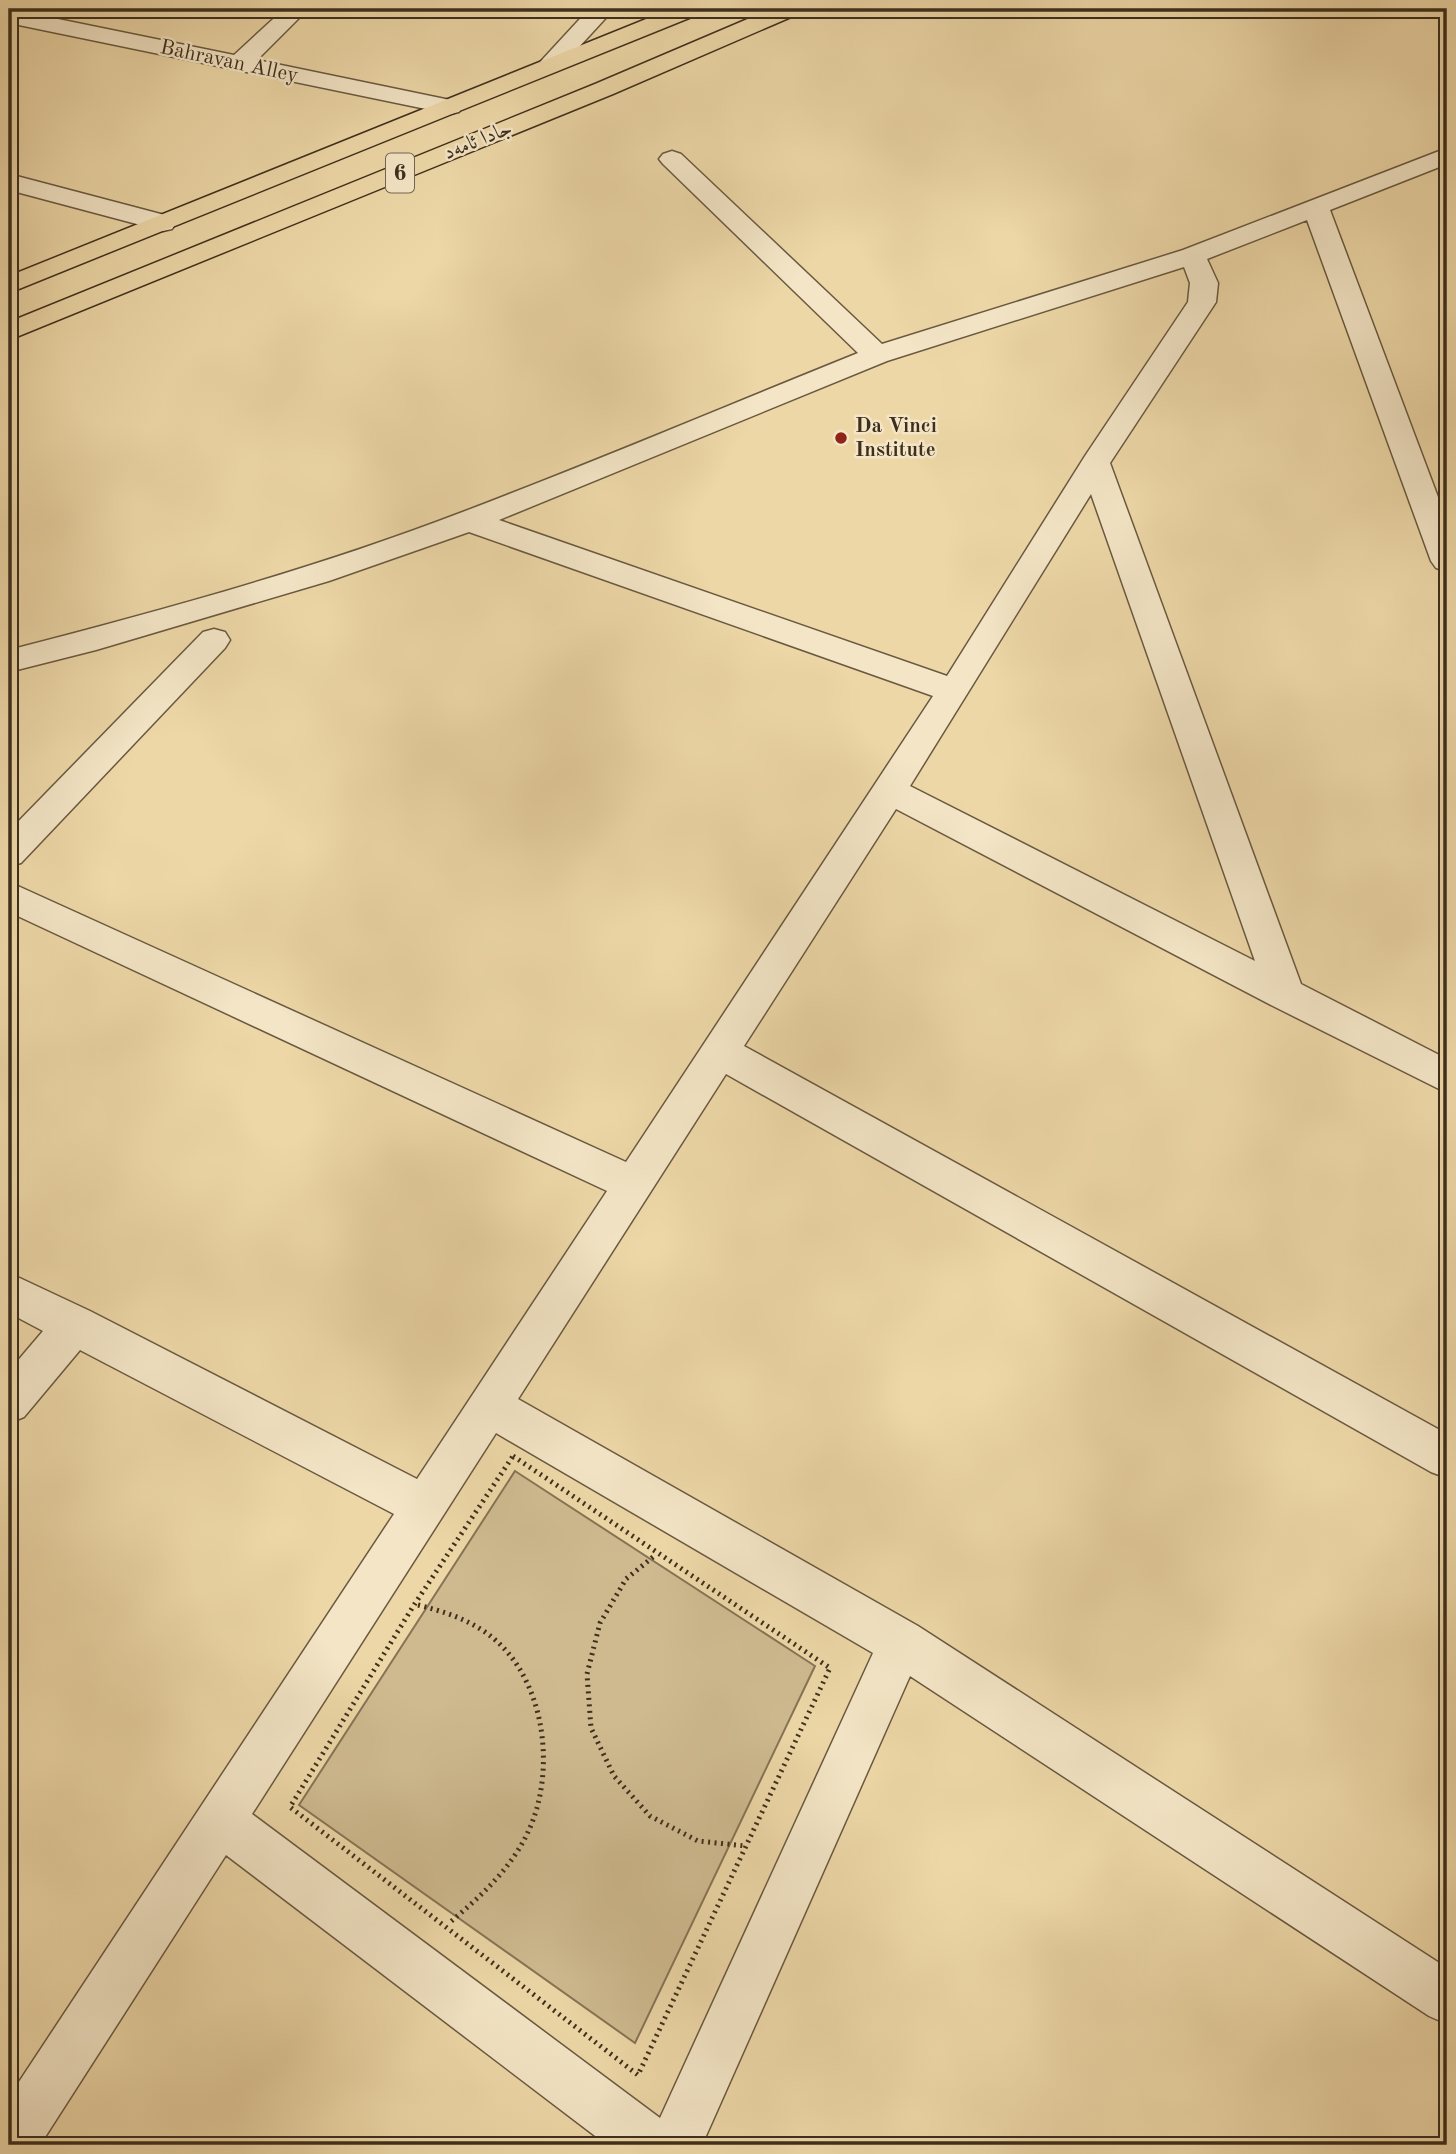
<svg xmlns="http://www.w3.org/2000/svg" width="1456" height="2154" font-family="'Old Standard TT',Amiri,serif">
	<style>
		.green { fill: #cfba90; stroke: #867456; stroke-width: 2 }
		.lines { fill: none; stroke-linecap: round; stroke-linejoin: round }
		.street-casing { stroke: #6a5940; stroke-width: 3 }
		.primary-casing { stroke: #3e2f1d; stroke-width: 3 }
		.path { stroke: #3e2f1d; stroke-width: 5; stroke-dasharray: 2 4.5; stroke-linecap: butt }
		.street { fill: #f3e5c6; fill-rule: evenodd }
		.primary { fill: #edd7a7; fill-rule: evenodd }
		.poi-dot { fill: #8f2418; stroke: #f3e5c6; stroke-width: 2.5 }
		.labels { text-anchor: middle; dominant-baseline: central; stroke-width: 5; stroke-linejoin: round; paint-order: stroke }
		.far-street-label { font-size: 21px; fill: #3e2f1d; stroke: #f3e5c6 }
		.far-poi-label { font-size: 21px; font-weight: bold; fill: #3e2f1d; stroke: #f3e5c6; text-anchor: start }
		.shield { fill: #f3e5c6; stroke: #746650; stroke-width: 2 }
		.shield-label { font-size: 23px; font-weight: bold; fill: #3e2f1d }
	</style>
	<rect width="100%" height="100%" fill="#edd7a7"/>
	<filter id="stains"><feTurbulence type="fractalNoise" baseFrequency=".00286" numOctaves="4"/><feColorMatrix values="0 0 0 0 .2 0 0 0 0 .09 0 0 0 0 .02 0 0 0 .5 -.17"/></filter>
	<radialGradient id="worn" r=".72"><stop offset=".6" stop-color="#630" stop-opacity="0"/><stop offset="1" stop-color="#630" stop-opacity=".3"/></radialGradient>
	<!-- green -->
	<path class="green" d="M515,1471L815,1666L635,2043L299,1805Z"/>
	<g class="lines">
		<!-- street casing -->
		<g class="street-casing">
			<g id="street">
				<path d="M9,9L234,55L284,9H308L257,60L450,100L459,102L462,107L459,112L450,114L9,23Z"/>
				<path d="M589,9H614L557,71H541L537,66L541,61Z"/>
				<path d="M1447,148V164L1330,210L1447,521V571L1436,568L1431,561L1307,220L1207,259L1218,283L1216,302L1110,463L1301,984L1447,1059V1093L1273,1006L896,809L744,1046L1447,1434V1478L1431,1472L726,1074L518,1399L918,1626L1447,1968V2024L1429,2016L910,1676L702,2145H607L226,1855L40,2145H9V2097L394,1514L80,1350L24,1417L9,1423V1371L43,1331L9,1313V1273L90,1311L417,1479L607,1191L9,912V882L626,1162L933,696L469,532L329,581L96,650L9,672V650C160,611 314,569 460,513C594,462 726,406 858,353L663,164L659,159L663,154L672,151L681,154L882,344L1183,250ZM1184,267L1190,283L1188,302L1085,456L947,676L499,520L887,361ZM1091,494L1255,961L910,786ZM496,1433L873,1653L660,2118L252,1814Z"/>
				<path d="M9,174L172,217L176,223L172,229L163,231L9,190Z"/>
				<path d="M214,629L225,632L230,640L225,648L21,863L9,866V831L203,632Z"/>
			</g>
		</g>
		<!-- primary casing -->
		<g class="primary-casing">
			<g id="primary">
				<path d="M671,9H703L699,14L9,293V276Z"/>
				<path d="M771,9H802L798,14L613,94L9,340V322L595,84Z"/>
			</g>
		</g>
		<!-- path -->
		<g class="path">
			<path d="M513,1456L830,1668L638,2075L290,1807L414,1605Z"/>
			<path d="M653,1557L626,1579L600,1623L587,1674L591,1728L614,1776L650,1816L698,1841L746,1846"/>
			<path d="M418,1605C441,1611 462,1617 482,1630C545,1670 558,1769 528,1832C511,1869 479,1898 448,1924"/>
		</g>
		<!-- street -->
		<use href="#street" class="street"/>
		<!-- primary -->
		<use href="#primary" class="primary"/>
	</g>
	<!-- markers -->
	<circle class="poi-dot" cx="841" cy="438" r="7"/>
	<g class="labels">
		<!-- far-street labels -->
		<g class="far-street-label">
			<text transform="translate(229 62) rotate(12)">Bahravan Alley</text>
			<text transform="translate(478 141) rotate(-22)">جادا ئامەد</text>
		</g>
		<!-- far-poi labels -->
		<g class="far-poi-label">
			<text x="855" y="426">Da Vinci<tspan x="855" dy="24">Institute</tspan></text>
		</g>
		<!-- shield labels -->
		<rect class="shield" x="386" y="153.5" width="28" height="39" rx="5"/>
		<g class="shield-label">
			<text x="400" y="173">6</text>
		</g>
	</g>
	<!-- margin -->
	<rect width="1456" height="2154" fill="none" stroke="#edd7a7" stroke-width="35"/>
	<rect x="10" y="10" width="1435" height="2133" fill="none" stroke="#3e2f1d" stroke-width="3.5"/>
	<rect x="18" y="18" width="1421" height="2119" fill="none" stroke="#3e2f1d" stroke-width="2"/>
	<rect width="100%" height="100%" filter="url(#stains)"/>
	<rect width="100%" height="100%" fill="url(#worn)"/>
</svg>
